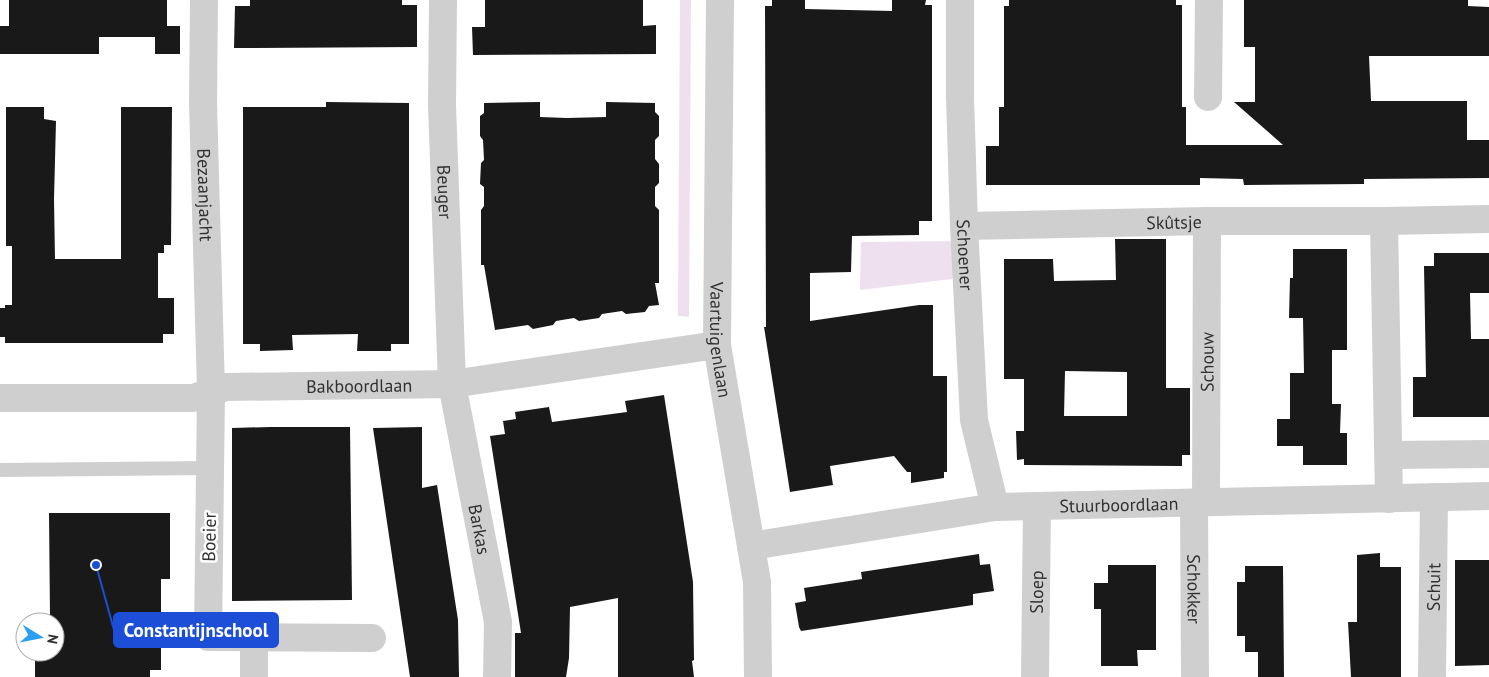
<svg xmlns="http://www.w3.org/2000/svg" width="1489" height="677" font-family="'PT Sans',sans-serif">
	<style>
		.green { fill: #efe0f0 }
		.building { fill: #191919; fill-rule: evenodd }
		.lines { fill: none; stroke-linecap: round; stroke-linejoin: round }
		.service { stroke: #cfcfcf; stroke-width: 14 }
		.minor { stroke: #cfcfcf; stroke-width: 28 }
		.labels { text-anchor: middle; dominant-baseline: central; stroke-width: 5; stroke-linejoin: round; paint-order: stroke }
		.street-label { font-size: 18px; fill: #323232; stroke: #fff }
		.leader { fill: none; stroke: #1d4ed8; stroke-width: 2 }
		.callout-dot { fill: #1d4ed8; stroke: #fff; stroke-width: 2 }
		.callout { fill: #1d4ed8; stroke: #1d4ed8; stroke-width: 2 }
		.callout-label { font-size: 19px; text-anchor: middle; font-weight: bold; fill: #fff }
	</style>
	<rect width="100%" height="100%" fill="#fff"/>
	<!-- green -->
	<g class="green">
		<path d="M680,0H691L689,317L678,316Z"/>
		<path d="M957,241L955,275L952,279L860,290L861,242Z"/>
	</g>
	<!-- building -->
	<g class="building">
		<path d="M9,0H167V26H180V54H155V37H99V54H0V26H9Z"/>
		<path d="M250,0H402V5H417V47L234,48L235,6H250Z"/>
		<path d="M485,0H643V26L656,25V54L473,55L472,27H485Z"/>
		<path d="M772,0H805V9L892,11V0H926L925,5H932V221H919V235L852,236L851,272L810,273V321L919,305H933V376H947V472H944V478L911,483V472H907L894,456L830,466L833,485L790,492L764,327H766L765,6H772Z"/>
		<path d="M1009,0H1176V5H1182V107H1186V145H1283L1234,102H1255V47H1244V0H1468V6L1489,7V56H1369L1371,101H1467V140H1489V178L1364,179V184L1244,185L1243,179L1200,178V185H986V146H999V107H1004V6H1009Z"/>
		<path d="M326,102L409,103V344H391V351H357L358,334L292,335L293,350L260,351V344H243V107H326Z"/>
		<path d="M540,102V117L567,118L606,117V102L655,103V112L659,116V136L655,140V159L659,164V183L655,187V206L659,210V283H655L659,305L649,306L645,312L626,314L622,311L602,314L599,318L579,321L574,318L556,321L553,325L533,329L528,325L495,330L484,265H481V210L484,206V187L480,184L481,163L484,160L483,140L480,136V116L484,113V103Z"/>
		<path d="M6,107H44V119L56,121L54,199L55,259H121V107H172L171,245H164V253H158V298H174V334H163V343H5V337H0V308H5V305H12V246H6Z"/>
		<path d="M1115,239H1166V388H1190V455H1182V466L1024,465V459L1017,460L1016,431H1024V379H1004V259H1053L1054,281L1116,280ZM1065,371L1127,372V416H1064Z"/>
		<path d="M1293,249H1347V350H1332V404H1341L1340,433H1347V465H1303V446H1277V419H1290V373H1304L1303,318H1289L1290,278H1293Z"/>
		<path d="M1434,253H1489V293H1470L1471,339H1489V417H1413V377H1426L1424,266H1434Z"/>
		<path d="M664,395L693,582L694,660L692,661L694,677H618V598L570,607L569,658L566,677H515V633H521L490,436L505,434L503,421L516,419L515,412L549,407L552,422L627,412L625,401Z"/>
		<path d="M270,427H350L352,600L232,601V428Z"/>
		<path d="M422,427V488L437,485L458,620L459,677H410L373,428Z"/>
		<path d="M49,513H170V579H161V670H150V677H35V652H55V622H46V617H50Z"/>
		<path d="M1380,553V567H1401V677H1351L1348,622H1357V555Z"/>
		<path d="M979,554L980,565L990,564L994,591L973,594V605L801,631L799,627L795,603L806,601L804,588L862,579L861,572Z"/>
		<path d="M1455,560H1489V665L1455,666Z"/>
		<path d="M1108,565H1156V650H1137L1138,666H1101V609H1094V583H1108Z"/>
		<path d="M1245,566H1283L1284,677H1258V652H1245V636H1237V582H1245Z"/>
	</g>
	<g class="lines">
		<!-- service -->
		<path class="service" d="M0,470L210,468"/>
		<!-- minor -->
		<g class="minor">
			<path id="s1" d="M204,0L203,103L211,391L208,637L372,638"/>
			<path id="s2" d="M443,0L442,105L452,384L498,622L497,677"/>
			<path id="s3" d="M720,0L717,345L757,582L758,677"/>
			<path id="s4" d="M960,0V97L964,226L974,420L995,507"/>
			<path d="M1208,97L1209,0"/>
			<path d="M1384,221L1389,499"/>
			<path id="s5" d="M964,226L1207,221H1384L1489,219"/>
			<path id="s6" d="M0,398H193L226,387L452,384L717,345"/>
			<path d="M1389,455L1489,454"/>
			<path id="s7" d="M1206,502L1207,221"/>
			<path id="s8" d="M1194,503L1195,677"/>
			<path id="s9" d="M751,546L995,507L1489,496"/>
			<path d="M254,637V677"/>
			<path id="s10" d="M1035,677L1037,506"/>
			<path id="s11" d="M1432,677L1434,497"/>
		</g>
	</g>
	<g class="labels">
		<!-- street labels -->
		<g class="street-label">
			<text stroke="none"><textPath href="#s2" startOffset="192">Beuger</textPath></text>
			<text stroke="none"><textPath href="#s1" startOffset="195">Bezaanjacht</textPath></text>
			<text stroke="none"><textPath href="#s5" startOffset="210">Skûtsje</textPath></text>
			<text stroke="none"><textPath href="#s4" startOffset="255">Schoener</textPath></text>
			<text stroke="none"><textPath href="#s3" startOffset="340">Vaartuigenlaan</textPath></text>
			<text stroke="none"><textPath href="#s7" startOffset="140">Schouw</textPath></text>
			<text stroke="none"><textPath href="#s6" startOffset="361">Bakboordlaan</textPath></text>
			<text stroke="none"><textPath href="#s9" startOffset="371">Stuurboordlaan</textPath></text>
			<text stroke="none"><textPath href="#s2" startOffset="532">Barkas</textPath></text>
			<text transform="translate(209 537) rotate(-89)">Boeier</text>
			<text stroke="none"><textPath href="#s11" startOffset="90">Schuit</textPath></text>
			<text stroke="none"><textPath href="#s8" startOffset="86">Schokker</textPath></text>
			<text stroke="none"><textPath href="#s10" startOffset="85">Sloep</textPath></text>
		</g>
	</g>
	<!-- callouts -->
	<path class="leader" d="M96 565L114 630"/>
	<circle class="callout-dot" cx="96" cy="565" r="5"/>
	<rect class="callout" x="114" y="613" width="164" height="34" rx="5"/>
	<g class="callout-label">
		<text x="196" y="637">Constantijnschool</text>
	</g>
	<!-- north arrow -->
	<g transform="translate(40 637) rotate(100)"><circle r="24" fill="#ffffff" stroke="#adadad"/>
	<path d="M0-4L9 19L0 12L-9 19Z" fill="#2a9df4"/>
	<text y="-8" font-size="14" font-weight="bold" text-anchor="middle" fill="#323232">N</text>
	</g>
</svg>
